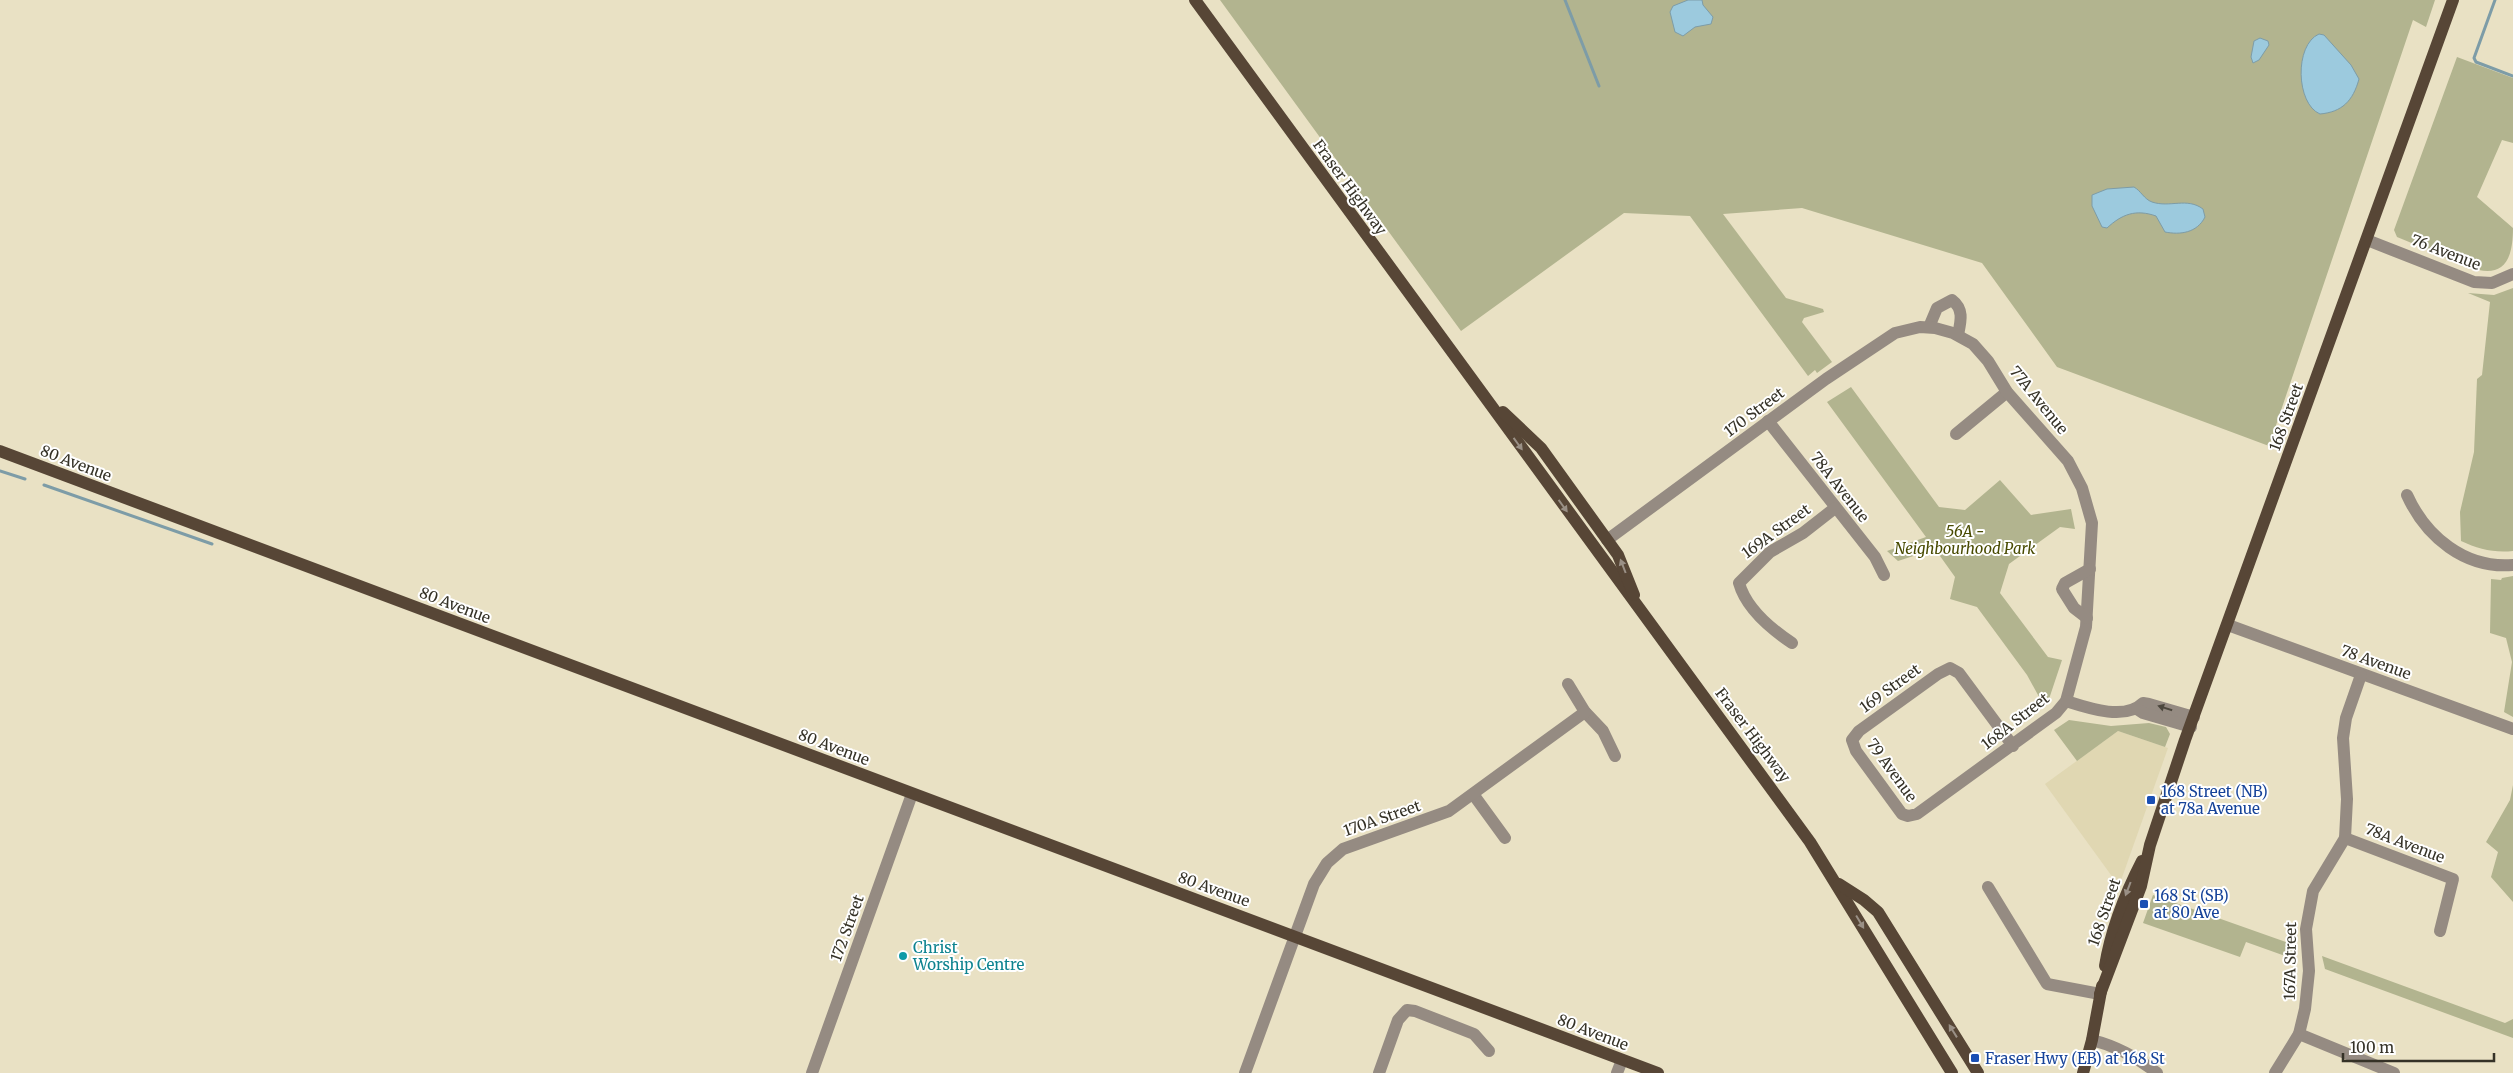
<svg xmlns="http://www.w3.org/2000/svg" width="2513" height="1073" font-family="Merriweather,serif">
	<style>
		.built { fill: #e0d7b2 }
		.green { fill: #b2b48f }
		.water { fill: #9ccade; stroke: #7d9ca7 }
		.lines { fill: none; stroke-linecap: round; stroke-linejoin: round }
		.stream { stroke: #7d9ca7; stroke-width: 3 }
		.minor { stroke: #958b82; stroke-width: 12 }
		.major { stroke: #574636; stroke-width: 12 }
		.oneway { fill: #9a9086 }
		.oneway2 { fill: #4d483e }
		.transit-dot { fill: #1a4fb4; stroke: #fff; stroke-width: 2 }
		.culture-dot { fill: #0f9aa8; stroke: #fff; stroke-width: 2 }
		.labels { text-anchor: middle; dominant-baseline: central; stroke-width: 4; stroke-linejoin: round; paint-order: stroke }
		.street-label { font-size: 15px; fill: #353227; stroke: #fff }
		.park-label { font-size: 15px; font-style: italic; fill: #484a01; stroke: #fff }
		.transit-label { font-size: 15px; fill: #164399; stroke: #fff; text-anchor: start }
		.culture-label { font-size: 15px; fill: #0d838f; stroke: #fff; text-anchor: start }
	</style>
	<rect width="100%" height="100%" fill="#e9e1c4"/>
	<!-- built -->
	<path class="built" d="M2118,731L2168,748L2119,886L2045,784Z"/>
	<!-- green -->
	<g class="green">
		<path d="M1220,0H2435L2426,27L2413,20L2269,446L2057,367L1982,263L1802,208L1723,214L1786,298L1823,309L1824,312L1804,318L1802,322L1832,362L1817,373L1815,370L1808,376L1690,216L1624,213L1461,331Z"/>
		<path d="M2457,57L2513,78V143L2502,140L2477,197L2513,228C2513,282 2486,276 2447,259C2430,251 2414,244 2397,237L2394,230Z"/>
		<path d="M2513,288V551C2494,553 2478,549 2461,541L2460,512L2474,452L2477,379L2482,375L2490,302L2468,293L2494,295Z"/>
		<path d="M1851,387L1939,507L1965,510L2000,480L2031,515L2071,509L2075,529L2060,527L2009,564L2000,593L2048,657L2062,660L2049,699L2044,706L2027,675L1977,607L1950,599L1955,577L1935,549L1898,561L1887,551L1926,537L1827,402Z"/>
		<path d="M2513,576V717L2504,712L2512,662L2506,638L2490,633L2491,579L2501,580L2502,578Z"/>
		<path d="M2069,720L2111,726L2149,723L2166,727L2170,734L2165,747L2118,731L2077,761L2054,730Z"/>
		<path d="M2513,785V902L2491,877L2498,852L2486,842L2510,800Z"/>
		<path d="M2153,895L2294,945L2296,960L2246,942L2240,957L2143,923Z"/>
		<path d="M2322,956L2505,1023L2513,1019V1038L2325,969Z"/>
	</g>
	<!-- water -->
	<g class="water">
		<path d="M1688,0H1702L1703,5L1713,17L1711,24L1695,27L1683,36L1675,32L1670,12L1673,6Z"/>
		<path d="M2319,34L2324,35L2351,65L2359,79C2353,101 2342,112 2320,114C2296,104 2294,45 2319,34Z"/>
		<path d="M2260,38L2268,41L2269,45L2259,60L2253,63L2251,57L2254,41Z"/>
		<path d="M2134,187C2141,191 2144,199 2152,202C2170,208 2187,197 2203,209L2205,217C2197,233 2180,235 2165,232L2156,216C2136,209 2122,214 2107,228L2102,227L2092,206V195L2107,189Z"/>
	</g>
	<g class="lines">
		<!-- stream -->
		<g class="stream">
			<path d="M1565,0L1599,86"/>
			<path d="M2495,0L2474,58L2476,62L2513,76"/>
			<path d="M0,471L25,479"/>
			<path d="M44,485L212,544"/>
		</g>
		<!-- minor -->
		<g class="minor">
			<path d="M2367,240L2474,282L2492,283L2513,274"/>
			<path d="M1929,327L1937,308L1952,300C1964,309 1961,321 1958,335"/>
			<path d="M1768,421L1875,557L1884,575"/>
			<path d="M1956,434L2007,392"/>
			<path d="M2407,495C2426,537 2465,569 2513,565"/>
			<path d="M1607,540L1826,379L1895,333L1920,327L1935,328L1953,333L1973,344L1988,361L2007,392L2068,461L2082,488L2092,523L2086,627L2066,701L2056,713L1917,814L1908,816L1902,814L1856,751L1852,740L1859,731L1938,674L1950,668L1959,673L2013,746"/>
			<path d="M2087,618L2074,608L2062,589L2065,583L2090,569"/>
			<path d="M2228,625L2513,729"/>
			<path d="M1792,643C1771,629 1746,608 1739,583L1770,552L1803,533L1835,508"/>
			<path d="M1568,684L1585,712L1603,731L1615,756"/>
			<path d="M2066,701C2088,708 2125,721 2143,703L2149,704L2194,717"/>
			<path d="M2137,709L2143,713L2191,727"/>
			<path d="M1473,794L1505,838"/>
			<path d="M2345,838L2453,879L2440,931"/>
			<path d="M1988,887L2047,984L2100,994"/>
			<path d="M2299,1034L2394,1073"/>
			<path d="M2092,1040C2116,1046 2138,1058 2157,1073"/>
			<path d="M812,1073L912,794"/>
			<path d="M1245,1073L1314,884L1327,863L1343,849L1449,811L1585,712"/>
			<path d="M1379,1073L1398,1020L1407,1010L1415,1011L1474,1034L1489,1051"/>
			<path d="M1617,1073L1622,1060"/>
			<path d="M2275,1073L2299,1034L2305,1009L2309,971L2306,929L2313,891L2345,838L2347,799L2343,738L2346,718L2361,675"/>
		</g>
		<!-- major -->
		<g class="major">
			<path d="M1195,0L1810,842L1952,1073"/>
			<path d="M1503,412L1541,448L1618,555L1634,595"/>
			<path d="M0,451L1658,1073"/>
			<path d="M1839,884L1864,900L1878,912L1978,1073"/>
			<path d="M2105,966C2111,929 2125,894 2142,861"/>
			<path d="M2100,994L2141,886L2150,845L2185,740L2453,0"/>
			<path d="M2083,1073L2092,1040L2102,986"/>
		</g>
	</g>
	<!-- one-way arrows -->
	<defs><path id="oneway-solid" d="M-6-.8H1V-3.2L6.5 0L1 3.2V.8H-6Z" transform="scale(1.25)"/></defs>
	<g class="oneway">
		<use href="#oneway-solid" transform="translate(1518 444) rotate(54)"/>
		<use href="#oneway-solid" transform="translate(1563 506) rotate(54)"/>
		<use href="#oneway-solid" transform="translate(1623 566) rotate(-111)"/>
		<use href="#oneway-solid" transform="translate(2128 889) rotate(111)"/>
		<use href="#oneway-solid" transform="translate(1860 922) rotate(59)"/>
		<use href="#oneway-solid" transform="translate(1953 1031) rotate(-122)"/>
	</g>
	<use class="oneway2" href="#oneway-solid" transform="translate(2165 708) rotate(-163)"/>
	<!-- markers -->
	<g class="transit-dot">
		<rect x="2146" y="795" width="10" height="10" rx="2.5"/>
		<rect x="2139" y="899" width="10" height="10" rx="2.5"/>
		<rect x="1970" y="1053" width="10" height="10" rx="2.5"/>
	</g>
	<circle class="culture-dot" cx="903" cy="956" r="5"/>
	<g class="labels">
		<!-- street labels -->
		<g class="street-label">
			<text transform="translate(1350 187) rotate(54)">Fraser Highway</text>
			<text transform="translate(2446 252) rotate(21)">76 Avenue</text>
			<text transform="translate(2039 400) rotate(51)">77A Avenue</text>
			<text transform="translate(1754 412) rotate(-37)">170 Street</text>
			<text transform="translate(2286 417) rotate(-70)">168 Street</text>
			<text transform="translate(76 463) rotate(21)">80 Avenue</text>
			<text transform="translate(1840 487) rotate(52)">78A Avenue</text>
			<text transform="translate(1776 531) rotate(-36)">169A Street</text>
			<text transform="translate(455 605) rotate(21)">80 Avenue</text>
			<text transform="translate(2376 662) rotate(20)">78 Avenue</text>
			<text transform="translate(1890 688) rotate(-36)">169 Street</text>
			<text transform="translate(2015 721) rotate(-38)">168A Street</text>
			<text transform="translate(1753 735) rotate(53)">Fraser Highway</text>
			<text transform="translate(834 747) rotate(21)">80 Avenue</text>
			<text transform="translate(1892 770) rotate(54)">79 Avenue</text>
			<text transform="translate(1382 818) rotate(-19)">170A Street</text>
			<text transform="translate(2405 843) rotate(21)">78A Avenue</text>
			<text transform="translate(1214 889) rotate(20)">80 Avenue</text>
			<text transform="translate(2104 912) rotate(-71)">168 Street</text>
			<text transform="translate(847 928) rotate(-70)">172 Street</text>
			<text transform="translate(2290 961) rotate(-89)">167A Street</text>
			<text transform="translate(1593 1032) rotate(21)">80 Avenue</text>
		</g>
		<!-- park labels -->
		<g class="park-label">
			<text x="1965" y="531">56A -<tspan x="1965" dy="17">Neighbourhood Park</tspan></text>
		</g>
		<!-- transit labels -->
		<g class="transit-label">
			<text x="2161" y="791">168 Street (NB)<tspan x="2161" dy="17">at 78a Avenue</tspan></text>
			<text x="2154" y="895">168 St (SB)<tspan x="2154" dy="17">at 80 Ave</tspan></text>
			<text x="1985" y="1058">Fraser Hwy (EB) at 168 St</text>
		</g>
		<!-- culture labels -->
		<g class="culture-label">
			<text x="913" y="947">Christ<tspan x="913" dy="17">Worship Centre</tspan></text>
		</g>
	</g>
	<!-- scale -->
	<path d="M2343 1053v8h151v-8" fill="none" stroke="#353227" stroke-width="2.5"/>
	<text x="2350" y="1053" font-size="15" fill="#353227" stroke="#ffffff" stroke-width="4" paint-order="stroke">100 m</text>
</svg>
